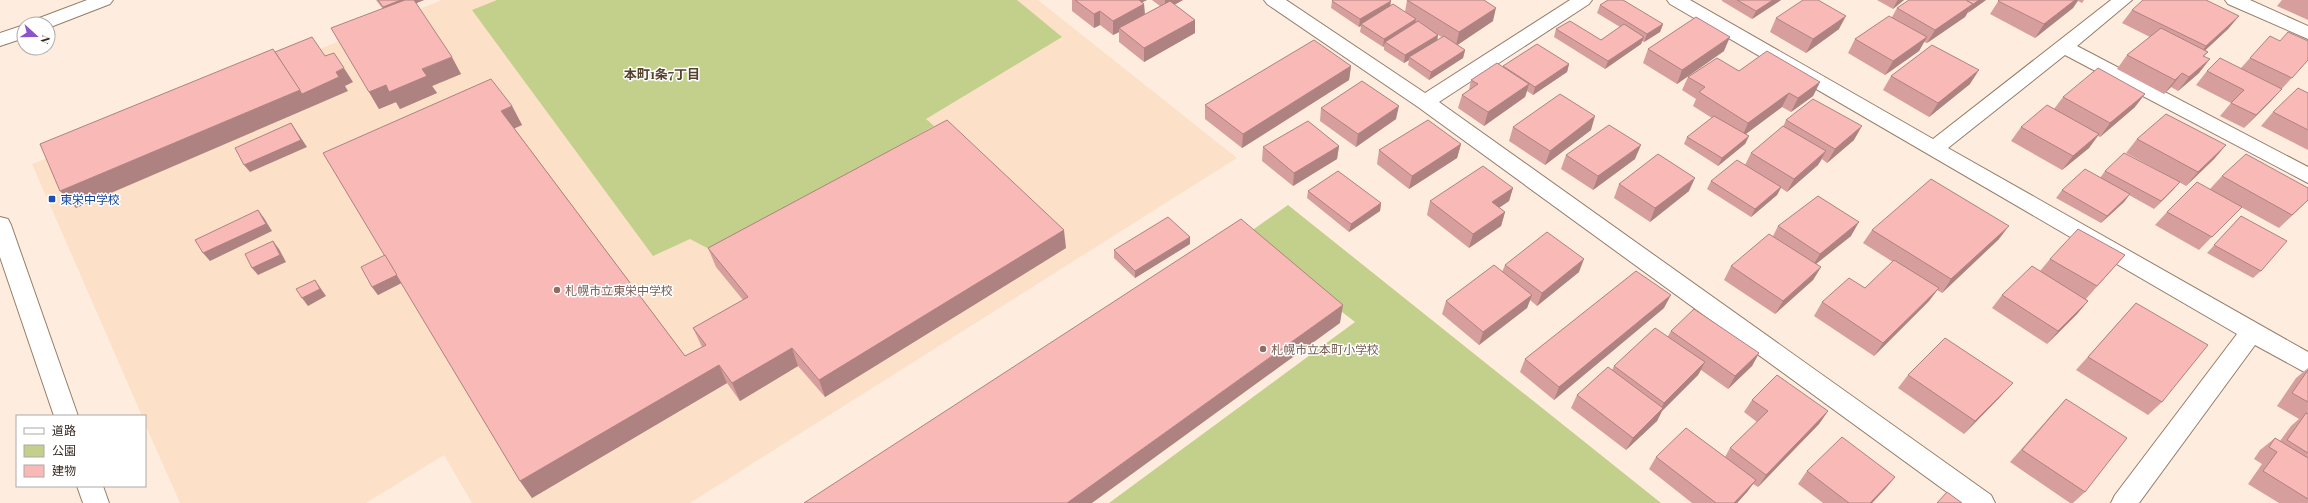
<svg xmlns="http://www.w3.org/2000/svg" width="2308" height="503" font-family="'Playfair Display','Noto Sans JP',serif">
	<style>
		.built { fill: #fce0c8 }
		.green { fill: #c2d08b }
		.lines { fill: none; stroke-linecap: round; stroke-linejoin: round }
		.minor-casing { stroke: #967d67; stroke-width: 2 }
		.tertiary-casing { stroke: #967d67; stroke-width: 2 }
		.minor { fill: #fff; fill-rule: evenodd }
		.tertiary { fill: #fff; fill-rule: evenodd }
		.wall { fill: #d69f9d; fill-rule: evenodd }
		.shaded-wall { fill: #ae8280 }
		.building { fill: #f9b9b7; stroke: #ae8280 }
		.transit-dot { fill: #1a4fb4; stroke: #fff; stroke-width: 1.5 }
		.education-dot { fill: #8d6e63; stroke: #fff; stroke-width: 1.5 }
		.labels { text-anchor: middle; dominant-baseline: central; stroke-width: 3; stroke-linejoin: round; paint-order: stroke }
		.transit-label { font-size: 12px; fill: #164399; stroke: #fff; text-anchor: start }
		.education-label { font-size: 12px; fill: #785e54; stroke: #fff; text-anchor: start }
		.neighbourhood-label { font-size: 13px; font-weight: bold; fill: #58412d; stroke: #fff }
	</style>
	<rect width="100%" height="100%" fill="#feedde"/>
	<!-- built -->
	<path class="built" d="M442,0H1038L1237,158L690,503H472L444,455L366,503H180L145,424V416H142L32,164Z"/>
	<!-- green -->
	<g class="green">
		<path d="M497,0H1017L1062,37L926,119L934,126L711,250L690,239L653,256L472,10Z"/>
		<path d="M1288,205L1661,503H1109L1355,322L1244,236Z"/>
	</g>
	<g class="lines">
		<!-- minor casing -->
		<g class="minor-casing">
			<g id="minor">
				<path d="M1264,0H1286L1425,93L1570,0H1592L1589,4L1439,102L1991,495L1995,503H1962L1418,107L1267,4Z"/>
				<path d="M1667,0H1690L1933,139L2111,0H2132L2077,46L2308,167V183L2065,55L1948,148L2308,352V374L2255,345L2139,503H2111L2115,495L2237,334L1670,4Z"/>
				<path d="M0,217L8,219L11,225L78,416H54L0,257Z"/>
				<path d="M77,486H103L109,503H83Z"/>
			</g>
		</g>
		<!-- tertiary casing -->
		<g class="tertiary-casing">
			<g id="tertiary">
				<path d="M87,0H113L110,4L48,28V24H32L34,20Z"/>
				<path d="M2225,0H2250L2308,26V39L2228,4Z"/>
				<path d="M24,25V38L0,46V33Z"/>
			</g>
		</g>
		<!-- minor -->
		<use href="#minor" class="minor"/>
		<!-- tertiary -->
		<use href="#tertiary" class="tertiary"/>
	</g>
	<!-- wall -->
	<g class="wall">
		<path d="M376,0H424L416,3L461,74L432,86L437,93L400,109L396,102L379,109L369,92L383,9Z"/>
		<path d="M1072,0H1147L1142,2L1144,4L1145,15L1160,6L1152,0H1183L1174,5L1195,20V33L1144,62L1119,42V32L1113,35L1100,25L1094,28L1072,11Z"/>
		<path d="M1407,0L1493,21L1457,45L1465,50L1463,58L1429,80L1408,65L1409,60L1404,63L1384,50V46L1383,47L1360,32L1361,26L1359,27L1331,8L1332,1L1390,6L1405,12ZM1438,35L1442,37L1437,40Z"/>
		<path d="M1722,0H1781L1752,19L1722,1Z"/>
		<path d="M1877,0H1904L1893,9Z"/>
		<path d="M1986,0L1967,13L1965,17L1927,43L1924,42L1919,51L1885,75L1848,53L1855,39L1892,17L1897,8Z"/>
		<path d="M1999,0H2084L2082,3L2078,1L2073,8L2035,38L1990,14Z"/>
		<path d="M2282,0H2308V20L2277,6Z"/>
		<path d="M1600,5L1663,24L1660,32L1644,42L1642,41L1641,44L1605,69L1554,37L1556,29L1601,40L1620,27L1597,13Z"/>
		<path d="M2132,10L2239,16L2228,29L2205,50L2208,52L2204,56L2199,73L2178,91L2171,87L2164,94L2117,69L2127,55L2150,37L2122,23Z"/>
		<path d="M1776,18L1839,29L1806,53L1770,32Z"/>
		<path d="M2280,41H2308V60L2270,102L2244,128L2220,116L2231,103L2196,85L2207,71L2241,68L2250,58Z"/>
		<path d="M1648,49L1724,51L1677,84L1643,63Z"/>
		<path d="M1569,64L1567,72L1533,95L1527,91L1525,97L1484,126L1458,108L1462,95L1469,90L1471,80L1503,67Z"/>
		<path d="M1351,66L1349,80L1242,148L1205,119V105Z"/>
		<path d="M1739,71L1820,82L1813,96L1791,112L1782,107L1745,134L1749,136L1745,144L1718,166L1684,144L1687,137L1712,118L1693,106L1696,99L1682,90L1688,77Z"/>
		<path d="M1891,76L1970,84L1929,117L1883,90Z"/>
		<path d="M2308,93V150L2261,126L2273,112Z"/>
		<path d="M2063,97L2135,107L2100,137L2098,136L2089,148L2062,170L2011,141L2021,127L2054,109Z"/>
		<path d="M512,106L522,125L514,128L685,356L702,347L693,328L743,300L716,267L708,248H1066L825,397L798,366L740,401L727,383L532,498L520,481L402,283L378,295L372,287L385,255Z"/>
		<path d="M1321,108L1396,119L1356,147L1320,121Z"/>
		<path d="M1786,120L1854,140L1827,163L1822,159L1818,165L1787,192L1781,188L1777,195L1751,217L1707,189L1711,181L1745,165L1751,153L1783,127Z"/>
		<path d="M1513,127L1591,130L1545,165L1509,141Z"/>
		<path d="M2137,139L2226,145L2214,159L2186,186L2179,182L2154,209L2129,195L2124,202L2101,223L2056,198L2062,190L2100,178L2105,171L2172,178L2126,153Z"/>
		<path d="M1461,144L1457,158L1409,189L1377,164L1379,150Z"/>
		<path d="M1339,146L1337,159L1293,186L1262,161L1263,147Z"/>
		<path d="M1566,155L1635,159L1593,190L1561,169Z"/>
		<path d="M2222,176L2308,200L2279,228L2241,207L2199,250L2155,225L2167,212L2210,189Z"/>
		<path d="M1619,184L1689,191L1650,222L1614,198Z"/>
		<path d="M1513,188L1509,201L1499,208L1505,212L1501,226L1469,248L1427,215L1430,201Z"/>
		<path d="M1308,191L1381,203L1380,211L1349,232L1307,198Z"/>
		<path d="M2241,216L2261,271L2253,278L2207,253Z"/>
		<path d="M1778,226L1851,236L1816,264L1821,267L1813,280L1775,314L1724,280L1731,266L1773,236Z"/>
		<path d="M1872,230L1999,239L1942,293L1937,290L1929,301L1874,356L1814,316L1822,302L1865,288L1893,262L1863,243Z"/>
		<path d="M1190,244L1135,278L1114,258V250Z"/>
		<path d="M2125,255L2086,299L2088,301L2077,314L2047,344L1992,308L2002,295L2040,271L2050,259Z"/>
		<path d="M1505,265L1579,272L1537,306L1530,300L1527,308L1479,345L1442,314L1446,301L1502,272Z"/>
		<path d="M2136,303L2162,402L2148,415L2076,370Z"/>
		<path d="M1664,308L1554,400L1520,372L1525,359Z"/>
		<path d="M1671,331L1759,353L1752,366L1728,389L1701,370L1698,375L1662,411L1657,421L1626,450L1571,408L1577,395L1612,370L1614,366L1668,336Z"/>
		<path d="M2308,368V503H2279L2248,484L2262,464L2254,459L2260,450L2275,438L2280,441L2291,426L2299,419L2277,406L2296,378Z"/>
		<path d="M1908,375L2001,396L1964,434L1898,388Z"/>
		<path d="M2066,399L2085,492L2073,503H2070L2010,462L2054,412Z"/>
		<path d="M1752,400L1828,411L1819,424L1758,487L1753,484L1747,492L1737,503H1692L1649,469L1656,457H1725L1730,448L1757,422L1744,412Z"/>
		<path d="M1807,471L1895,477L1885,489L1872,503H1823L1798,484Z"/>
	</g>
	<!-- shaded-wall -->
	<g class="shaded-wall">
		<path d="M401,0H424L388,15L383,7Z"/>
		<path d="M1131,0H1147L1131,8Z"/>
		<path d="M1165,0H1183L1165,10Z"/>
		<path d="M1773,0H1781L1752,19L1756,11Z"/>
		<path d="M1898,0H1904L1893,9L1897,1Z"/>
		<path d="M1979,0H1986L1968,13L1972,5Z"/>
		<path d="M2075,0H2078L2073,8L2035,38L2044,24Z"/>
		<path d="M1391,1L1390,8L1361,24V26L1359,27L1360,19Z"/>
		<path d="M1144,4L1145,18L1119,28V32L1113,35V21Z"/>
		<path d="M1973,4L1965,17L1927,43L1935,30Z"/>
		<path d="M1496,8L1493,21L1456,46L1459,32Z"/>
		<path d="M1100,11V25L1094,28V14Z"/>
		<path d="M1846,16L1839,29L1806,53L1813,39Z"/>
		<path d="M2239,16L2228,29L2195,60L2206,46Z"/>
		<path d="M1416,19L1414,27L1385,42L1384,46L1383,47L1384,39Z"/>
		<path d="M1195,20V33L1144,62V48Z"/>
		<path d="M1663,24L1660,32L1644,42L1647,34Z"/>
		<path d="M1438,35L1437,42L1409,57V60L1404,63L1405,55Z"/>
		<path d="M1644,37L1641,44L1605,69L1608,61Z"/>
		<path d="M1730,37L1724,51L1677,84L1682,70Z"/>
		<path d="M1927,37L1919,51L1885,75L1893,61Z"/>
		<path d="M1465,50L1463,58L1429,80L1431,72Z"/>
		<path d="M452,57L461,74L432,86L437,93L400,109L396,102L379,109L369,92Z"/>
		<path d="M2210,59L2199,73L2178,91L2189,77Z"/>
		<path d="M1569,64L1567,72L1533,95L1535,87Z"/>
		<path d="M1351,66L1349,80L1242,148L1243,134Z"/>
		<path d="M344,68L353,82L345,86L348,91L311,107L76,208L60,191L300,90Z"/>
		<path d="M1979,70L1970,84L1929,117L1938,103Z"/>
		<path d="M2182,73L2171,87L2164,94L2175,80Z"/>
		<path d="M1820,82L1813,96L1791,112L1798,98Z"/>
		<path d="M1529,84L1525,97L1484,126L1488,112Z"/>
		<path d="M2282,89L2270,102L2244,128L2256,115Z"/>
		<path d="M1789,93L1782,107L1742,137L1748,123Z"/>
		<path d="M2145,94L2135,107L2100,137L2110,123Z"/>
		<path d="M512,106L522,125L511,130L501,111Z"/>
		<path d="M1399,106L1396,119L1356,147L1358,134Z"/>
		<path d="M1595,116L1591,130L1545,165L1550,151Z"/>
		<path d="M291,123L307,147L250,172L244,165Z"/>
		<path d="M1862,126L1854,140L1827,163L1835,149Z"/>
		<path d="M2099,134L2089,148L2062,170L2073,156Z"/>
		<path d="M1749,136L1745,144L1718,166L1722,158Z"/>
		<path d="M1461,144L1457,158L1409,189L1412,176Z"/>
		<path d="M1641,145L1635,159L1593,190L1598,176Z"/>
		<path d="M2226,145L2214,159L2186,186L2198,172Z"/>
		<path d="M1339,146L1337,159L1293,186L1294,173Z"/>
		<path d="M1826,151L1818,165L1787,192L1794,179Z"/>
		<path d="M1695,178L1689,191L1650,222L1655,208Z"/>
		<path d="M2180,182L2173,190L2154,209L2161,201Z"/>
		<path d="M1781,187L1777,195L1751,217L1755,209Z"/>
		<path d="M1513,188L1509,201L1488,215L1492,202Z"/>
		<path d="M2130,194L2124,202L2101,223L2107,216Z"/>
		<path d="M2308,200L2279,228L2292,215Z"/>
		<path d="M1381,203L1380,211L1349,232L1351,224Z"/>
		<path d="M258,210L264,218L272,231L210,261L203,253Z"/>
		<path d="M1505,212L1501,226L1469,248L1473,234Z"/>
		<path d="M1859,222L1851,236L1812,267L1820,254Z"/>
		<path d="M2009,226L1999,239L1942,293L1951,279Z"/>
		<path d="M1064,230L1066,248L825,397L819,380Z"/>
		<path d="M1190,237V244L1135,278V271Z"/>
		<path d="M273,241L279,249L286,262L258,275L252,268Z"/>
		<path d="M1584,259L1579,272L1537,306L1542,293Z"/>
		<path d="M1821,267L1813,280L1775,314L1783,301Z"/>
		<path d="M398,274L403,282L378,295L372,287Z"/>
		<path d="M315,280L326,296L308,306L302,298Z"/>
		<path d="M1939,288L1929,301L1874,356L1883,343Z"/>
		<path d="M1532,295L1527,308L1479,345L1483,332Z"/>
		<path d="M1671,295L1664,308L1554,400L1559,387Z"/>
		<path d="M2088,301L2077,314L2047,344L2058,331Z"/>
		<path d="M1343,305L1340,323L1092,503H1067Z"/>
		<path d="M792,348L798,366L740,401L732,383Z"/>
		<path d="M1759,353L1752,366L1728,389L1735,376Z"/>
		<path d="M1705,362L1698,375L1662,411L1657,421L1626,450L1633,438L1659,412L1664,403Z"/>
		<path d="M719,365L727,383L532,498L520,481Z"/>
		<path d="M2013,383L2001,396L1964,434L1975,421Z"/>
		<path d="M1828,411L1819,424L1758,487L1766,475Z"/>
		<path d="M1895,477L1885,489L1872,503H1870Z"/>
		<path d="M1756,480L1747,492L1737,503H1734Z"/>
	</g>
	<!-- building -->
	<g class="building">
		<path d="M378,0H401L383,7Z"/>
		<path d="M405,0H414L452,57L422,69L427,76L389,92L386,85L369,92L331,28Z"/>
		<path d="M1075,0H1139L1144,4L1113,21L1100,11L1094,14Z"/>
		<path d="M1333,0H1390L1391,1L1360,19L1332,1Z"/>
		<path d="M1407,0H1484L1496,8L1459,32Z"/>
		<path d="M1608,0H1623L1663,24L1647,34L1600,5Z"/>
		<path d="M1737,0H1773L1756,11Z"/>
		<path d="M1803,0H1818L1846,16L1813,39L1776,18Z"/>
		<path d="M1909,0H1966L1973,4L1935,30L1897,8Z"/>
		<path d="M1966,0H1979L1972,5L1973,4Z"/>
		<path d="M1999,0H2075L2044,24L1998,1Z"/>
		<path d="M2143,0H2206L2239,16L2206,46L2132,10Z"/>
		<path d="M1170,1L1195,20L1144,48L1119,28Z"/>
		<path d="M1393,4L1416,19L1384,39L1361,24Z"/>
		<path d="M1889,16L1927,37L1893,61L1855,39Z"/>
		<path d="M1696,17L1730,37L1682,70L1648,49Z"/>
		<path d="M1418,21L1438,35L1405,55L1385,42Z"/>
		<path d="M1570,21L1601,40L1624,24L1644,37L1608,61L1556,29Z"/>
		<path d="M2161,28L2208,52L2203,56L2210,59L2189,77L2182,73L2175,80L2127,55Z"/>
		<path d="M2288,32L2308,41V60L2292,78L2250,58L2270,36L2280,41Z"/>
		<path d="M1444,36L1465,50L1431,72L1409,57Z"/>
		<path d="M312,37L325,56L334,53L344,68L336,72L339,77L302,94L275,52Z"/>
		<path d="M1314,40L1351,66L1243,134L1205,105Z"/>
		<path d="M1537,44L1569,64L1535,87L1503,66Z"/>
		<path d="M1932,45L1979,70L1938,103L1891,76Z"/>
		<path d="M273,49L300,90L60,191L40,144Z"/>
		<path d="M1767,51L1820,82L1798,98L1789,93L1748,123L1699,92L1705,87L1688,77L1717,58L1739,71Z"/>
		<path d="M2220,58L2282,89L2256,115L2231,103L2244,90L2207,71Z"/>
		<path d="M1497,63L1529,84L1488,112L1462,95L1478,84L1471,80Z"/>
		<path d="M2098,68L2145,94L2110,123L2063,97Z"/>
		<path d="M491,79L512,106L501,111L685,356L706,345L693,328L748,297L708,248L947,120L1064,230L819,380L792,348L732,383L719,365L520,481L323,153Z"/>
		<path d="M1362,81L1399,106L1358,134L1321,108Z"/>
		<path d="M2298,88L2308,93V130L2273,112Z"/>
		<path d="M1560,94L1595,116L1550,151L1513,127Z"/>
		<path d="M1813,99L1862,126L1835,149L1786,120Z"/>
		<path d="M2047,105L2099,134L2073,156L2021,127Z"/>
		<path d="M2166,114L2226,145L2198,172L2137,139Z"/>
		<path d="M1714,116L1749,136L1722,158L1687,137Z"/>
		<path d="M1428,120L1461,144L1412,176L1379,150Z"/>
		<path d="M1308,121L1339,146L1294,173L1263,147Z"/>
		<path d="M291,123L301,140L244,165L235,148Z"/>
		<path d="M1609,125L1641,145L1598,176L1566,155Z"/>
		<path d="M1783,126L1826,151L1794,179L1751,153Z"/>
		<path d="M2124,153L2180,182L2161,201L2105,171Z"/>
		<path d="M1658,154L1695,178L1655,208L1619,184Z"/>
		<path d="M2246,154L2308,188V200L2292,215L2222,176Z"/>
		<path d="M1737,160L1781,187L1755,209L1711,181Z"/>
		<path d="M1483,166L1513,188L1492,202L1505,212L1473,234L1430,201Z"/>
		<path d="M2085,169L2130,194L2107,216L2062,190Z"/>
		<path d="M1338,171L1381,203L1351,224L1308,191Z"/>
		<path d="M1931,179L2009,226L1951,279L1872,230Z"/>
		<path d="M2197,182L2242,207L2212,237L2167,212Z"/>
		<path d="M1818,196L1859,222L1820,254L1778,226Z"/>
		<path d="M258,210L266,224L203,253L195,240Z"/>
		<path d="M2241,216L2287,241L2261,271L2214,245Z"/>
		<path d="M1168,217L1190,237L1135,271L1114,250Z"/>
		<path d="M1241,219L1343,305L1067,503H804Z"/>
		<path d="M2078,229L2125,255L2097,286L2050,259Z"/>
		<path d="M1547,232L1584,259L1542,293L1505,265Z"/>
		<path d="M1769,234L1821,267L1783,301L1731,266Z"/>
		<path d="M273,241L280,255L252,268L245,254Z"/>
		<path d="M385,255L397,275L372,287L361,267Z"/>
		<path d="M1894,260L1939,288L1883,343L1822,302L1849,278L1865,288Z"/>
		<path d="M1494,265L1532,295L1483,332L1446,301Z"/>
		<path d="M2032,266L2088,301L2058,331L2002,295Z"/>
		<path d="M1636,271L1671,295L1559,387L1525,359Z"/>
		<path d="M315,280L320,289L302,298L296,289Z"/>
		<path d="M2136,303L2208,345L2162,402L2088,357Z"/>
		<path d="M1694,309L1759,353L1735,376L1671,331Z"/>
		<path d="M1655,328L1705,362L1664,403L1614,366Z"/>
		<path d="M1945,338L2013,383L1975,421L1908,375Z"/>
		<path d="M1608,367L1663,408L1633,438L1577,395Z"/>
		<path d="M2308,370V402L2292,393Z"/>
		<path d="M1777,375L1828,411L1766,475L1730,448L1768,411L1752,400Z"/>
		<path d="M2066,399L2127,438L2085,492L2022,450Z"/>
		<path d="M2306,413L2308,414V453L2287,440Z"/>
		<path d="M1686,428L1756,480L1734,503H1716L1656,457Z"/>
		<path d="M1842,437L1895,477L1870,503H1849L1807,471Z"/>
		<path d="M2275,438L2308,458V499L2263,471L2277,452L2269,447Z"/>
		<path d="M1947,492L1962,503H1937Z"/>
	</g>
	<!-- markers -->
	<rect class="transit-dot" x="48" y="195" width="8" height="8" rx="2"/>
	<g class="education-dot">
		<circle cx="557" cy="290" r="4"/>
		<circle cx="1263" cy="349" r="4"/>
	</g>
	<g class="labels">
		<!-- transit labels -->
		<g class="transit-label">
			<text x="60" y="199">東栄中学校</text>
		</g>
		<!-- education labels -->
		<g class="education-label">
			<text x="565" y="290">札幌市立東栄中学校</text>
			<text x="1271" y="349">札幌市立本町小学校</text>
		</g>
		<!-- neighbourhood labels -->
		<g class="neighbourhood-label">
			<text x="662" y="73">本町1条7丁目</text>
		</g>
	</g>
	<!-- legend -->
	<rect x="16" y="415" width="130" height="72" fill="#ffffff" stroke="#aeaaa6"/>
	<rect x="24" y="428" width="20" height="6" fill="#ffffff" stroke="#aeaaa6"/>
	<text x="52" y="435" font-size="12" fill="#352a21">道路</text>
	<rect x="24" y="445" width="20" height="12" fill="#c2d08b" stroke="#aeaaa6"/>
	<text x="52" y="455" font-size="12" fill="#352a21">公園</text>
	<rect x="24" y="465" width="20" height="12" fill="#f9b9b7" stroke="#aeaaa6"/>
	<text x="52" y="475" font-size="12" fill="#352a21">建物</text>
	<!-- north arrow -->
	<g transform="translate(36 36) rotate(111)"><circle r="19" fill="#ffffff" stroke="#aeaaa6"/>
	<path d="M0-3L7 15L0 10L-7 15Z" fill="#8b54cb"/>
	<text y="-6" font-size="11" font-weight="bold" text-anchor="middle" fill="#352a21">N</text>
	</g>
</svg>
